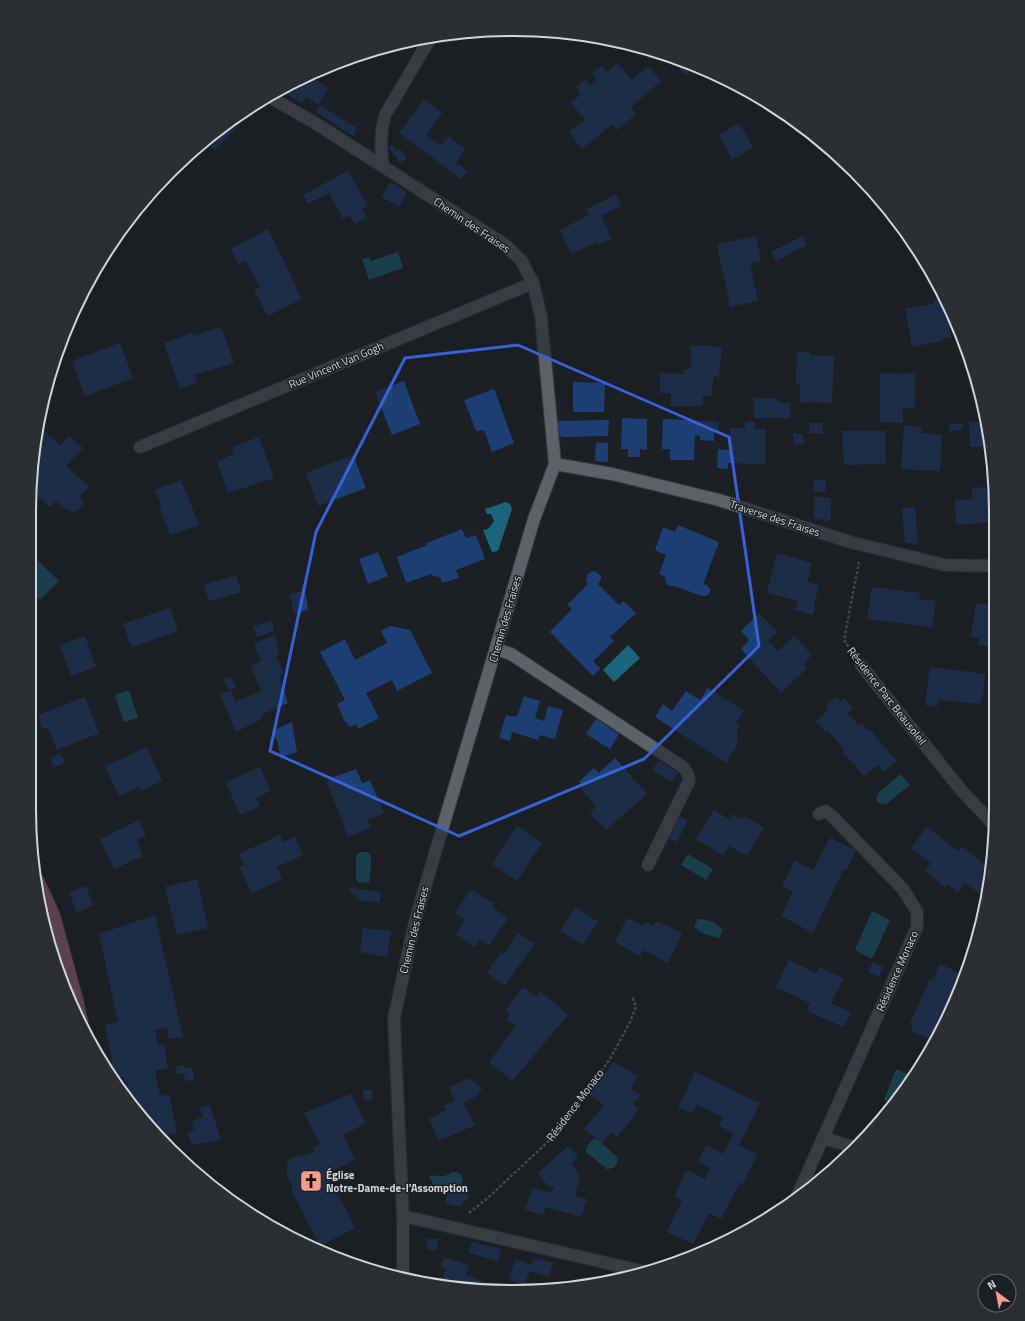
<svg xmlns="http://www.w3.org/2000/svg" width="1025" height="1321" font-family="'Titillium Web',sans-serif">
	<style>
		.water { fill: #1b647d }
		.building { fill: #1d3f73 }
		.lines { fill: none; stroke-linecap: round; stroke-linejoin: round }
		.minor-casing { stroke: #373a3e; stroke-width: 14 }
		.major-casing { stroke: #373a3e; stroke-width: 14 }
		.path { stroke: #74777b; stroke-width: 2.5; stroke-dasharray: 3 2; stroke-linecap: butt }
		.minor { stroke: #5d6168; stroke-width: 12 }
		.major { stroke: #a96981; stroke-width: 12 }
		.marked { fill: none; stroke: #3862d8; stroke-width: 3; stroke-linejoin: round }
		.labels { text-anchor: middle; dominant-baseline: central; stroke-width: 3; stroke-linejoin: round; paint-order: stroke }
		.street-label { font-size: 11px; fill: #d3d6d9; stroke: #1c1f24 }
		.poi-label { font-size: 11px; font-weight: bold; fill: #d3d6d9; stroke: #1c1f24; text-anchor: start }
		.rim { fill: none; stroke: #d3d6d9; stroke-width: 2 }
	</style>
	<rect width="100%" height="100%" fill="#1c1f24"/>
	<!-- water -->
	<g class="water">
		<path d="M398,252L403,268L369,280L362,259L369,257L371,261Z"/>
		<path d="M506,502L510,504L512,509L498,551L492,552L483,530L488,529L494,521L491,514H487L485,509Z"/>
		<path d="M30,553L59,581L40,600L30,591Z"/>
		<path d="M628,645L640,658L614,682L603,670Z"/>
		<path d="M129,690L138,718L124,722L115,695Z"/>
		<path d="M901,774L910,785L885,805L884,803L880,804L877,802L876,799L878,796L877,794Z"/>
		<path d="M360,852H368L371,856L370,879L369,883L358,882L356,879V856Z"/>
		<path d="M688,854L713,869L706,880L681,865Z"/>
		<path d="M872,911L890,920L872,959L855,950Z"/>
		<path d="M698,919C709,919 716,923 723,930L719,938L704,934L694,927Z"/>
		<path d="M896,1069L911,1075L906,1087L890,1105L887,1101L884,1100Z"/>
		<path d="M593,1139H597L618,1158L617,1160V1164L614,1168H610L608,1170L586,1152V1148Z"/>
		<path d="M452,1172H457L461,1174L463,1181L460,1186L448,1190L437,1191L429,1176C438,1174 441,1180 452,1172Z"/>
	</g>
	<!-- building -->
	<g class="building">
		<path d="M663,55L694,67L685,75L671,58L668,61Z"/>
		<path d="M617,63L632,80L648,66L661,81L631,107L636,114L617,130L612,124L582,149L569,132L585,120L571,103L581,94L576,87L586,79L591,86L597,80L592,74L602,66L607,72Z"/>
		<path d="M319,72L315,79L328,88L318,105L306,97L302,103L283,92L286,87Z"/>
		<path d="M424,99L442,113L426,135L441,146L448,136L465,149L456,163L467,171L461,179L399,133Z"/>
		<path d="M320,105L357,128L353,136L316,112Z"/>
		<path d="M235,119L240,124L215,150L206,140Z"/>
		<path d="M739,123L753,147L732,160L719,135Z"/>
		<path d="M392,145L397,151L400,149L407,158L400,163L389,148Z"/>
		<path d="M348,171L368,206L362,209L367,218L355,224L350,215L343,219L329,193L308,204L303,195Z"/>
		<path d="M390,182L407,192L399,207L382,197Z"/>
		<path d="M616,195L621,206L601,216L612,239L599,245L597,242L571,254L560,230L589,215L586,209Z"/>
		<path d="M268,229L302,299L268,316L254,290L260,287L246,261L239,265L231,249Z"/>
		<path d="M756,236L761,261L750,263L758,301L730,307L717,244Z"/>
		<path d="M803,236L807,245L776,261L771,252Z"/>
		<path d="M944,298L955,323H949L951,337L943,338L942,341L912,347L905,308L934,304V300Z"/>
		<path d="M221,327L234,363L194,375L197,383L180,389L164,343L192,333L194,336Z"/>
		<path d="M120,343L133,378L85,396L72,361Z"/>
		<path d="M691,345L722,347L719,377L714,376L711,396H703L702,406L671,407V393H660V373L684,374V369H691Z"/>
		<path d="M797,351L810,352V355L834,356L832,403L800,402V384L796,383Z"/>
		<path d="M915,373V407L903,408V423L880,422V374Z"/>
		<path d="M404,381L420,424L392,435L375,392Z"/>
		<path d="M573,382L605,383L604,412H573Z"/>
		<path d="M494,389L514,443L492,452L484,430L476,431L464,400Z"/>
		<path d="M754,398L778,399L779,403H790V418H754Z"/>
		<path d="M622,418L647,419V450L640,449V457H628V449H621Z"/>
		<path d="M663,419L719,421V431H714V441L700,440V436L695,435L694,460H670V449H662Z"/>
		<path d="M609,420L608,436L562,437V436H557L556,421Z"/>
		<path d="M754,421L755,422V429H766L765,464L728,463V469L717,468L718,449L729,450L730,428H745V422Z"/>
		<path d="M969,422H983L988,447H970Z"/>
		<path d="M809,423H823V434L809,433Z"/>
		<path d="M949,424H963L962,430L949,431Z"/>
		<path d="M904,425L922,427L921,433L942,435L940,471L901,469Z"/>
		<path d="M41,428L60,446L69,436L83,448L66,466L89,486L79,497L83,500V504L77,511L72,512L69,509L67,510L56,501L50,507L30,490V481Z"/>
		<path d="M842,431H885L886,464L844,465Z"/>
		<path d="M793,433L803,434L804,444L794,445Z"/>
		<path d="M259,437L274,478L228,493L217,461L234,454L232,447Z"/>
		<path d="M596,442L608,443V462L595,461Z"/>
		<path d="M353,455L366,488L318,506L306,473Z"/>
		<path d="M814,479L826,480L825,492H813Z"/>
		<path d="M181,480L199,525L170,535L159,507L162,506L155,490Z"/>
		<path d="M995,481V513L989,514L990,522L956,525L955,500L973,499L972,488L987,487V482Z"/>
		<path d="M814,496L831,498V518L828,521L814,518Z"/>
		<path d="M915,507L918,545L905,542L902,508Z"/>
		<path d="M678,525L719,542L703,584L707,585L710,589V592L707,596H702L674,586H669L665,581L666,577L659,574L666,555L655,550L663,527L675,532Z"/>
		<path d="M462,529L466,538L476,535L485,559L456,570L459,578L442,583L440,577L433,576L431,574L406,583L397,557L427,545V543Z"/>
		<path d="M378,552L388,576L368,584L359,559Z"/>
		<path d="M777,553L812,563L807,582L819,585L814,606H815L813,615L795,610L798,601L767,593Z"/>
		<path d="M593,571L596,572L601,576V579L598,584L619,605L623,601L636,613L610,637L614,641L593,661L600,669L593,676L550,632L572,609L567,605L588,584L586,581L587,576L589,573Z"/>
		<path d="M236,575L241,592L209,601L204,585Z"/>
		<path d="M872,587L920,593L919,599L936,601L932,627L867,619Z"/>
		<path d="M305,590L308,610L294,613L290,594Z"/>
		<path d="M976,603L995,605V648L978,645L980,638L971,637Z"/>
		<path d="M170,608L178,631L132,647L123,624Z"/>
		<path d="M759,613L778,632L768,641L778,651L794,636L812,655L804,663L807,668L781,693L741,649L749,640L741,631Z"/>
		<path d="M272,620L274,631L257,637L253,627Z"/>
		<path d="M390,626L410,630L432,673L397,691L392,680L366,693L379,718L358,729L356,724L350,727L344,720L337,704L345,700L320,652L345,639L355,660L387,643L381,631Z"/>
		<path d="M275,634L279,655L276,656L281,668H282L283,674L279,675L288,703L261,715L262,719L236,732L220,694L229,691L224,679L231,677L236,687L231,690L235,702L261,691L251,666L261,661L254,644Z"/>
		<path d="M85,636L96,667L71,676L60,645Z"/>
		<path d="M930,667L985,674L983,697H981L980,704L938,700L937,707L925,705Z"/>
		<path d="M708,688L744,711L736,723L740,726L737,729V746L726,763L655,717L663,704L672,711L686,691L700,700Z"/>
		<path d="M524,696L540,701L535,718L544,721L548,706L563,710L555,739L540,735L538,740L512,732L510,741L499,738L506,715L517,717Z"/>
		<path d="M85,697L99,733L57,750L48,728L42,729L38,715Z"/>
		<path d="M836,697L840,701L844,698L853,709L848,713L858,725L861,723L868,730L869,729L897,761L884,772L878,765L864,776L842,751L845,750L828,731L825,732L816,721L828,711L825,706Z"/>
		<path d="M596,719L619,734L610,749L586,734Z"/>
		<path d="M292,722L297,752L280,758L278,743L272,731Z"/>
		<path d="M147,747L162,781L141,791L140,787L119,796L105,766Z"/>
		<path d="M994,750H996V787H990Z"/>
		<path d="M60,753L65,763L54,767L50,758Z"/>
		<path d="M615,758L647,794L606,830L600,822L599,823L590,813L596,807L581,789L583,787L579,782L594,768L599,773Z"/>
		<path d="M659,761L678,773L671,782L652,770Z"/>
		<path d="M260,767L270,791L256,798L260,806L240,815L226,782Z"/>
		<path d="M356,769L362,783L370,780L384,813L368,820L371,828L348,837L326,780Z"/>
		<path d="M714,810L730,820L733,814L742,819L744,816L764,828L747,856L729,846L723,855L696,839Z"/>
		<path d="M678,815L688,820L677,842L667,838Z"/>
		<path d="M139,820L146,836L137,840L143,856L114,869L100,839Z"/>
		<path d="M517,826L542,843L517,881L492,864Z"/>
		<path d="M927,827L958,851L962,846L990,869L989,883L980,894L965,883L958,893L947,884L945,887L925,871L931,863L911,848Z"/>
		<path d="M280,835L283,842L295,837L303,855L277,867L282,879L252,893L239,867L244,865L239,854Z"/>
		<path d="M830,838L856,850L846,871L843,870L813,933L781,916L793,892L782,886L795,861L813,870Z"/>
		<path d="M197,879L208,928L177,935L165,887Z"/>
		<path d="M86,886L93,905L77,913L69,892Z"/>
		<path d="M350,888L381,892L380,903L359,900L350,891Z"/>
		<path d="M471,889L494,904L492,907L508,918L489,946L480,939L475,947L456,934L465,920L455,913Z"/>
		<path d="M576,907L598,922L582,945L560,931Z"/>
		<path d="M155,915L183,1037L169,1039L167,1028L155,1030L158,1045L164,1044L168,1068L155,1071L160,1096L169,1094L177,1133L168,1135L171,1150L127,1093L124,1077L115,1078L105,1025L118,1022L99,934Z"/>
		<path d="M627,918L643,926L645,922L653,926L656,921L682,933L668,963L643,950L640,956L615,942Z"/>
		<path d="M363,928L391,931L387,957L360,952Z"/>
		<path d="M518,933L534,944L505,986L487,973L501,952L504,954Z"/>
		<path d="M972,953L959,993L935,1038L934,1037L933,1041L914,1032L911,1030L913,1025L910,1024L930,978L933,979L940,964L961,974Z"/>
		<path d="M789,960L816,973L820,967L844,979L831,1003L851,1012L844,1027L807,1011L810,1003L776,987Z"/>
		<path d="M873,962L883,966L879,977L868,972Z"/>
		<path d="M523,987L536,997L540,991L568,1015L512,1081L489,1062L516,1026L506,1019L510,1014L505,1011Z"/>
		<path d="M614,1062L638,1076L630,1088L640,1095L633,1104L639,1109L617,1137L611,1132L602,1143L584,1129L604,1105L589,1094Z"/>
		<path d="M183,1065L185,1068L192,1067L194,1080L185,1081L184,1073L177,1074L176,1066Z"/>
		<path d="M695,1072L760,1103L739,1145L757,1154L751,1167L743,1184L740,1182L721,1219L709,1213L693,1244L667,1232L682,1200L674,1196L686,1170L705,1179L710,1168L698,1162L706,1145L723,1154L734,1133L719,1126L723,1117L697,1104L692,1113L678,1107Z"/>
		<path d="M469,1078L482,1089L474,1098L464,1103L475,1125L439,1141L429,1119L446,1110L444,1106L455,1101L449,1088Z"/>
		<path d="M363,1090H372L373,1100L364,1101Z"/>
		<path d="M351,1094L366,1123L343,1135L355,1159L328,1174L355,1228L320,1246L291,1189L293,1188L287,1175V1165L290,1159L296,1156L309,1154L315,1151L314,1148L320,1144L304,1113Z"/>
		<path d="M210,1105L221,1140L192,1145L187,1132L195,1130L192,1121L203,1117L200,1108Z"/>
		<path d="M568,1146L578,1157L571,1164L580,1176L575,1196L587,1199L581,1217L546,1207L543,1215L525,1210L532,1188L551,1193L554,1187L547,1185L538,1173Z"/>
		<path d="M464,1190L470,1196L460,1207L445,1203L448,1191Z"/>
		<path d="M427,1239H438L437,1250L427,1249Z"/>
		<path d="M472,1242L501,1249L498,1261L469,1253Z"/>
		<path d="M444,1257L469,1265L465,1275L485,1282L483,1288L441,1283L446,1269L441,1267Z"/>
		<path d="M534,1258L554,1263L548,1277L530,1271L524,1285L508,1279L516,1259L531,1265Z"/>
	</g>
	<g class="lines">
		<!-- minor casing -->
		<g class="minor-casing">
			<g id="minor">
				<path d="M268,96L315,123L504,244L521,260L533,283L541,316L555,464L534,519L415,921L394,1018L403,1216V1278"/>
				<path d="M383,166C380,148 380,133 385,115L431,37"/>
				<path d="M140,447L533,283"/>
				<path d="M555,464L612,474L719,500L850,542L945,565L995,566"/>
				<path d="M496,649L511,654L683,767L688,774L689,781L648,865"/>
				<path d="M861,665L961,790L994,825"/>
				<path d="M819,814L825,811L831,815L903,889L917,912V927L823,1138"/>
				<path d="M797,1196L823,1138L853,1147"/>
				<path d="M403,1216L646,1272"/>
			</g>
		</g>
		<!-- major casing -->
		<g class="major-casing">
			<path id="major" d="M38,880L54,915L77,999L82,1021"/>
		</g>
		<!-- path -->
		<g class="path">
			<path d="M851,651L844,640L859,562"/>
			<path d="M469,1213L490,1196L553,1137L610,1059L630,1022L636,1007L632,996"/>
		</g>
		<!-- minor -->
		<use href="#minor" class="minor"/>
		<!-- major -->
		<use href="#major" class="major"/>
	</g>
	<!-- marked area -->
	<path d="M0 0H1025V1321H0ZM518,345L729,437L759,646L644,759L459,836L270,751L316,532L405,358Z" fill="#1c1f24" fill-opacity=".55" fill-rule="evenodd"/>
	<path class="marked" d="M518,345L729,437L759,646L644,759L459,836L270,751L316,532L405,358Z"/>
	<!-- icons -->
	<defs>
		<g id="church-square" transform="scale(1.15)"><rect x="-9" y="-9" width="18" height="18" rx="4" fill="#f59d8f" stroke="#1c1f24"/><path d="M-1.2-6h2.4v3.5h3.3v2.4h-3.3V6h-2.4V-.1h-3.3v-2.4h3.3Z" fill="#111"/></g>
	</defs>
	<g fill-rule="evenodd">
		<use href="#church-square" x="311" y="1181"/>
	</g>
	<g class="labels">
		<!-- street labels -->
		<g class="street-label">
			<text transform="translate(472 225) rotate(34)">Chemin des Fraises</text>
			<text transform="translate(336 365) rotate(-23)">Rue Vincent Van Gogh</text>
			<text transform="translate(775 518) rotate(18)">Traverse des Fraises</text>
			<text transform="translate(505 619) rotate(-74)">Chemin des Fraises</text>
			<text transform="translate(887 696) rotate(52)">Résidence Parc Beausoleil</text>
			<text transform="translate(414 930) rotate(-76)">Chemin des Fraises</text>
			<text transform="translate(897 971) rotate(-66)">Résidence Monaco</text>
			<text transform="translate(575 1105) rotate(-53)">Résidence Monaco</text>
		</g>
		<!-- poi labels -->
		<g class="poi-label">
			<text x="326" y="1175">Église<tspan x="326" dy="13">Notre-Dame-de-l'Assomption</tspan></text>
		</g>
	</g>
	<!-- crop -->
	<path d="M0 0H1025V1321H0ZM512 36H513A476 476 0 0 1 989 512V809A476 476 0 0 1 513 1285H512A476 476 0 0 1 36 809V512A476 476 0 0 1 512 36Z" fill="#2b2e32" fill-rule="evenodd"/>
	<path class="rim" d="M512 36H513A476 476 0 0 1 989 512V809A476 476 0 0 1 513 1285H512A476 476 0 0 1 36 809V512A476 476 0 0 1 512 36Z"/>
	<!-- north arrow -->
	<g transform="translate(997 1293) rotate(328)"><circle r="19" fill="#1c1f24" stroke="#65686c"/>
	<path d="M0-3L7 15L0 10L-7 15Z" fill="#f59d8f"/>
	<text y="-6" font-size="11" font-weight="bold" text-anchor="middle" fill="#d3d6d9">N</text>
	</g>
</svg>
